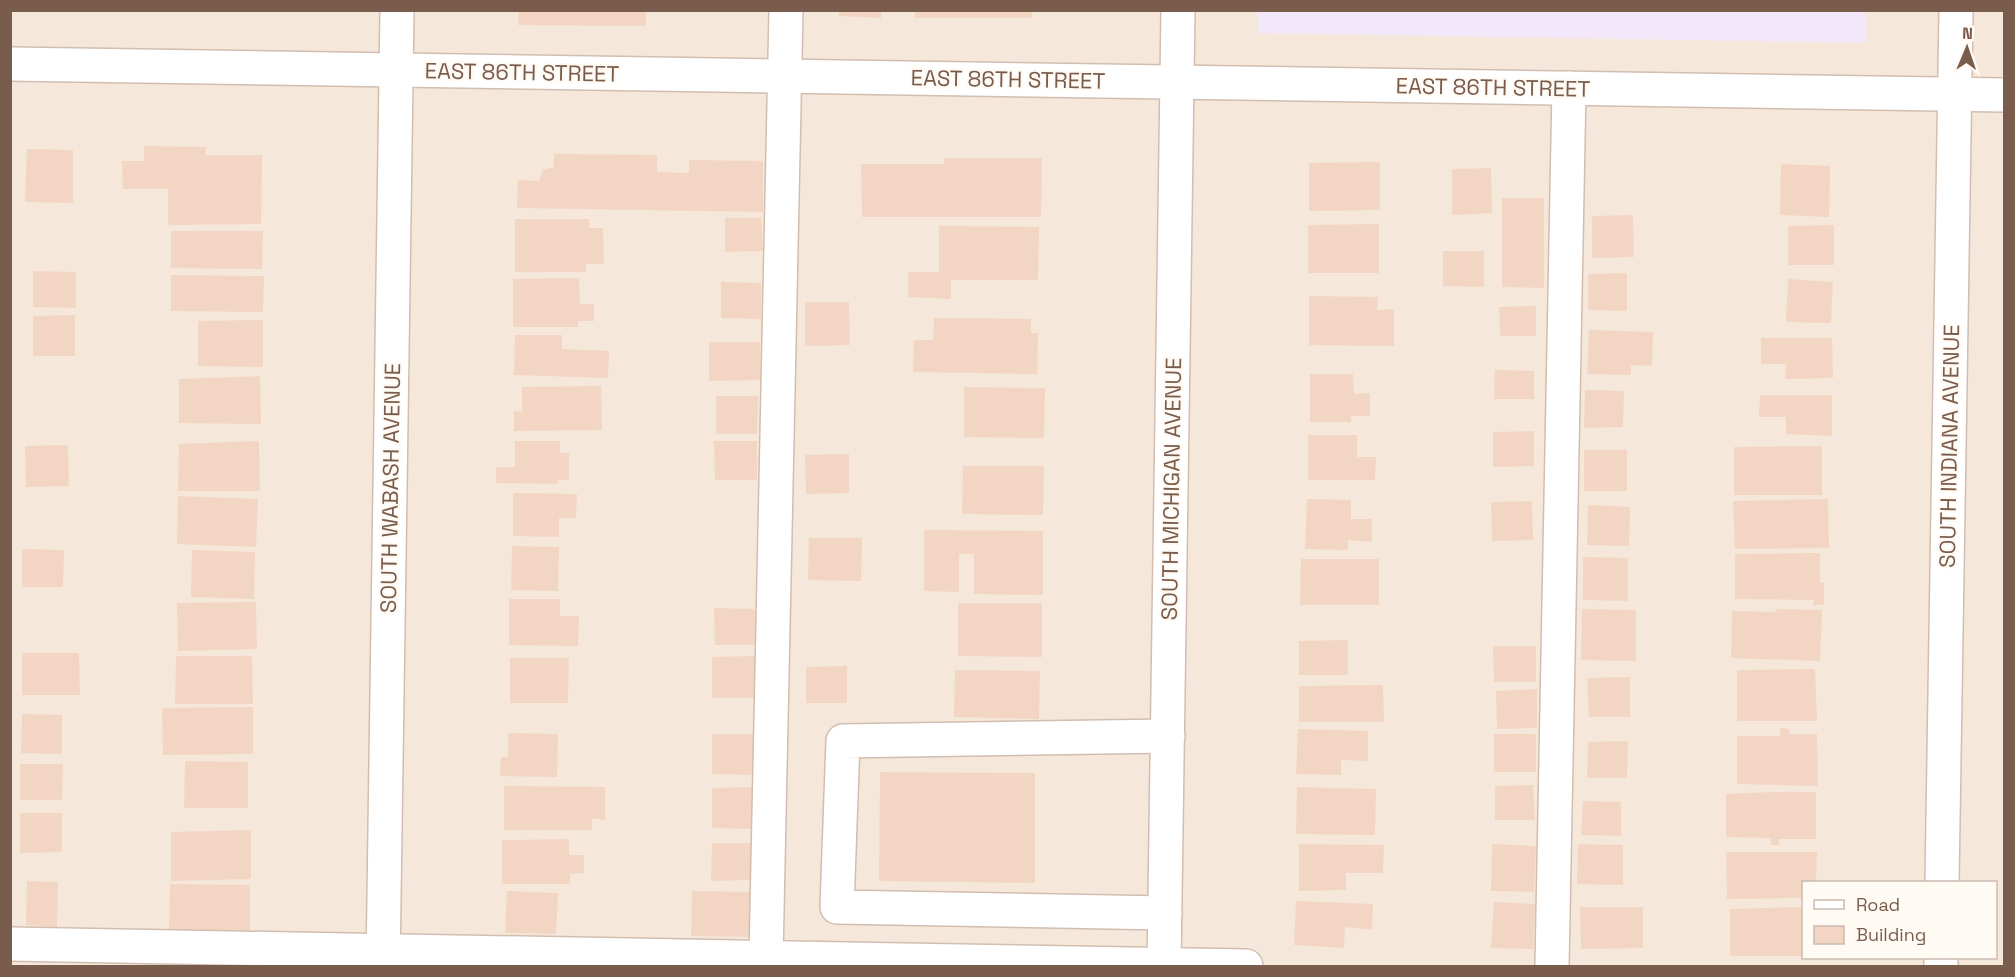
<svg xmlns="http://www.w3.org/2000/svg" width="2015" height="977" font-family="'Space Grotesk',sans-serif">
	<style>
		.residential { fill: #f5e8da; fill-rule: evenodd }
		.education { fill: #f3e8fa }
		.building { fill: #f3d5c3 }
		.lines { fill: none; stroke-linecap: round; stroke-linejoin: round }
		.minor-casing { stroke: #d1beb0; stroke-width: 36 }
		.minor { stroke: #fff; stroke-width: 33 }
		.labels { text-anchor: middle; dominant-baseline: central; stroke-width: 4.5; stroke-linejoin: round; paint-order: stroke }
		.street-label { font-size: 22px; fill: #7a5c4d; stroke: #fffaf3 }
	</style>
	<rect width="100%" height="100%" fill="#fdf6ec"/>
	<!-- residential -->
	<path class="residential" d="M10,11H2004V966H11ZM1804,882H1996V958H1804Z"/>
	<!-- education -->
	<path class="education" d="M1258,11H1866L1865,43L1258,33Z"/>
	<!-- building -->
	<g class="building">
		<path d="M519,10H646V26L518,25Z"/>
		<path d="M839,10H882L881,18L839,16Z"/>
		<rect x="915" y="10" width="117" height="8"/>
		<path d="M144,146L206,147L205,155H262L261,224L168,225V189H123L122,161H144Z"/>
		<path d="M27,149L73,150V203L25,202Z"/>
		<path d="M554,154L657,155V172L689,173V160L763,161V212L517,208L518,180L539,181L543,170L554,167Z"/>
		<path d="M944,158H1042L1041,217H862L861,164H944Z"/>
		<path d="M1380,162V210L1309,211V163Z"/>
		<path d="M1781,164L1830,166L1829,217L1780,215Z"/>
		<path d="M1491,168L1492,213L1452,215V169Z"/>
		<path d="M1502,198H1544V288L1502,287Z"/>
		<path d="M1633,215L1634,257L1592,258V216Z"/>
		<path d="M725,218H761L763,251L725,252Z"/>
		<path d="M515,219H589V228H603L604,264H586V272H515Z"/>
		<path d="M1379,224V273H1308V225Z"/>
		<path d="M1834,225V265H1788V226Z"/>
		<path d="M939,226L1039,227L1038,280H951V299L908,297V272H939Z"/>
		<path d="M171,231H263L262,269L171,268Z"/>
		<path d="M1443,251H1484V287L1443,286Z"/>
		<path d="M33,271L76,272V308L33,307Z"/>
		<path d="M1627,273V311L1588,310V274Z"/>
		<path d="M171,275L264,276L263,312L171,311Z"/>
		<path d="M579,278L580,304H594V321H578V327H513V279Z"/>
		<path d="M1788,279L1833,282L1831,323L1786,322Z"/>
		<path d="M721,282L761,283V319L721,318Z"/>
		<path d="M1309,296L1378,297L1377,310L1394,309V346L1309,345Z"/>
		<path d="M805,302H849L850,345L805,346Z"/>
		<path d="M1536,306V336H1500L1499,307Z"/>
		<path d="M75,315V356H33V316Z"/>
		<path d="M934,318L1031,319V333H1038L1037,374L913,372L914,340H933Z"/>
		<path d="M263,320V367L198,366V321Z"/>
		<path d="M1589,330L1653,332L1652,366L1631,365V375L1587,374Z"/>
		<path d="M515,335H562V349L609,351L608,378L514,375Z"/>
		<path d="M1761,338H1832L1833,378L1785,379L1786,364H1761Z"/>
		<path d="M709,342H760L761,380L709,381Z"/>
		<path d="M1495,370L1534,371V399H1494Z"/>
		<path d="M1310,374H1353L1354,394L1370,393V416H1351V422H1310Z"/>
		<path d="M260,376L261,424L179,423V379Z"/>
		<path d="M601,386L602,430L514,431V411L522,412V387Z"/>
		<path d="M964,387L1045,388L1044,438L964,437Z"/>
		<path d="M1585,390L1624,391L1623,427L1584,428Z"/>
		<path d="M1760,395H1832V436L1786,434V417H1759Z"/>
		<path d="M716,396H758L757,434H716Z"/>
		<path d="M1534,431V466L1493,467V432Z"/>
		<path d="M1308,435H1357V457H1376L1375,480H1308Z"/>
		<path d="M259,441L260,491H178L179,444Z"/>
		<path d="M515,441H560V453H569V480H558V484L496,483V467H515Z"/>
		<path d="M714,441H757V480H715Z"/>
		<path d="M68,445L69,486L26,487L25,446Z"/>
		<path d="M1822,446V495H1734V447Z"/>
		<rect x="1584" y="450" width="43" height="41"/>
		<path d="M849,454V493L806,494L805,455Z"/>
		<path d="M963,466H1044L1043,515L962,514Z"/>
		<path d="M513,493L577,494L576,518H559V537L513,536Z"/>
		<path d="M178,496L258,499L256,547L177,544Z"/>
		<path d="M1307,499L1351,500V519H1372V542L1348,540V550L1305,549Z"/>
		<path d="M1828,499L1829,548L1735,549L1733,501Z"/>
		<path d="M1532,501L1533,540L1492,541L1491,502Z"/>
		<path d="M1588,505L1630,507L1629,546L1587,545Z"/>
		<path d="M924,530L1043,531V595L974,594V554H959V592L924,591Z"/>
		<path d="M809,538H862L861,581L808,580Z"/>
		<path d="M512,546L559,547L558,591L511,590Z"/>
		<path d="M22,549L64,550L63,587H22Z"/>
		<path d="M192,550L255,552L254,599L191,597Z"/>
		<path d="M1809,553H1820V583H1824V605H1813L1814,600L1735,599V554Z"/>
		<path d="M1583,557L1628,558V601L1583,600Z"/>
		<path d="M1301,559H1379V605H1300Z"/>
		<path d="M509,599H560V616H579L578,646L509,645Z"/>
		<path d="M256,602L257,649L178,651L177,603Z"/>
		<path d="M958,603H1042V657L958,656Z"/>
		<path d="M714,608L755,609V645H715Z"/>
		<path d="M1582,609L1636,610V661L1581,660Z"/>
		<path d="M1776,609L1822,610L1820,661L1731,658L1732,611L1775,612Z"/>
		<path d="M1348,640V675H1299V641Z"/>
		<path d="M1493,646H1536V682H1494Z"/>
		<path d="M22,653H79L80,695H22Z"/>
		<path d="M176,656H252L253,704H175Z"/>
		<path d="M755,656V698H712V657Z"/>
		<path d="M510,658H569L568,703H510Z"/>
		<path d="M847,666V703H806V667Z"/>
		<path d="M1815,669L1817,721H1737V670Z"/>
		<path d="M955,670L1040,671L1039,719L954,717Z"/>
		<path d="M1630,677V717H1589L1587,678Z"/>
		<path d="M1383,685L1384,722H1299V686Z"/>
		<path d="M1537,689V728L1497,729L1496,691Z"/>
		<path d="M253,707V754L163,755L162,708Z"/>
		<path d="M22,714L62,715V754L21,753Z"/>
		<path d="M1780,728L1789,729L1790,734H1817L1818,786L1737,784V736H1780Z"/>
		<path d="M1298,729L1368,731V761L1341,760V775L1296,774Z"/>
		<path d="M508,733L558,734L557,777L500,776L501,757H508Z"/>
		<path d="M712,734H755V775L712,774Z"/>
		<rect x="1494" y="734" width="42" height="38"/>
		<path d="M1628,741L1627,778H1587L1588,742Z"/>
		<path d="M185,761L248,762V808H184Z"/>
		<path d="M20,764H63L62,800H20Z"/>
		<path d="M880,772L1035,773V883L879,881Z"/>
		<path d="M1533,785L1535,820H1495V786Z"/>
		<path d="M504,786L605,787V820L592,818V830H504Z"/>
		<path d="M755,787V829L712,828V788Z"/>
		<path d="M1297,787L1376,789L1375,835L1296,834Z"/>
		<path d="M1772,792H1816V839H1779V845H1771V838L1726,837V794Z"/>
		<path d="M1583,801L1621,802V836L1581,835Z"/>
		<path d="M20,813H62V852L20,853Z"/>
		<path d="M251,830V879L171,881V832Z"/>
		<path d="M569,839V855H584V873L570,874V884H502V840Z"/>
		<path d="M712,843H753V880L711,881Z"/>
		<path d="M1299,844L1384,845L1383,873H1346V890L1299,891Z"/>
		<path d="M1492,844L1536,846L1534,892L1491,891Z"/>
		<path d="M1578,844L1623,845V885L1577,884Z"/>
		<path d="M1726,852H1817L1816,882H1804V898L1727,899Z"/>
		<path d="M27,881L58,882L57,927L26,925Z"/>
		<path d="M170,884L250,885V933L169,932Z"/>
		<path d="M507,891L558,893L556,934L505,933Z"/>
		<path d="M692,891L752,892V937L691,936Z"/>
		<path d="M1296,901L1373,904L1372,930L1345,927L1344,948L1294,945Z"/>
		<path d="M1494,902L1535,904L1533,949L1491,948Z"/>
		<path d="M1580,907H1643V948L1581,949Z"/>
		<path d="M1798,907H1804V956H1730V909Z"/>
	</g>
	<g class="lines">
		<!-- minor casing -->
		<g class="minor-casing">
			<g id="minor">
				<path d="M10,64L2004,95"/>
				<path d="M1942,882L1956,10"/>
				<path d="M1165,913L837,907L843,741L1168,736"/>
				<path d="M10,944L1246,966"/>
				<path d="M766,958L786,10"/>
				<path d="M383,966L397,10"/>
				<path d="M1164,966L1178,10"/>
				<path d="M1552,966L1569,88"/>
				<path d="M1941,966V958"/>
			</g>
		</g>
		<!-- minor -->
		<use href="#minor" class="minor"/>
	</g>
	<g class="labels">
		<!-- street labels -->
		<g class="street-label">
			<text transform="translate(522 72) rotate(1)">EAST 86TH STREET</text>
			<text transform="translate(1008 79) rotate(1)">EAST 86TH STREET</text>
			<text transform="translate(1493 87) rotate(1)">EAST 86TH STREET</text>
			<text transform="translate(1949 446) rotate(-89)">SOUTH INDIANA AVENUE</text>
			<text transform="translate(390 488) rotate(-89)">SOUTH WABASH AVENUE</text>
			<text transform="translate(1171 489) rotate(-89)">SOUTH MICHIGAN AVENUE</text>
		</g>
	</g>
	<!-- border -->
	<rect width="2015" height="977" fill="none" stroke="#7a5c4d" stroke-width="24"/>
	<!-- legend -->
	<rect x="1802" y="881" width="195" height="78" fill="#fffaf3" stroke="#cabbb1" stroke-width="1.5"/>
	<rect x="1814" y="900" width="30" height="9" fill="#ffffff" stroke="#cabbb1" stroke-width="1.5"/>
	<text x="1856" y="911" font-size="18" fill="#7a5c4d">Road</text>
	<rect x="1814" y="926" width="30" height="18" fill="#f3d5c3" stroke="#cabbb1" stroke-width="1.5"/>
	<text x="1856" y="941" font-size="18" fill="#7a5c4d">Building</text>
	<!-- north arrow -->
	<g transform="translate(1967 48) rotate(2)" stroke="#fffaf3" stroke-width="4.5" paint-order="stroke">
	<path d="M0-4.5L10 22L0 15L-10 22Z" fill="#7a5c4d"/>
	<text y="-9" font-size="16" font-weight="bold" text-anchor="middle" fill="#7a5c4d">N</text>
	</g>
</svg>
